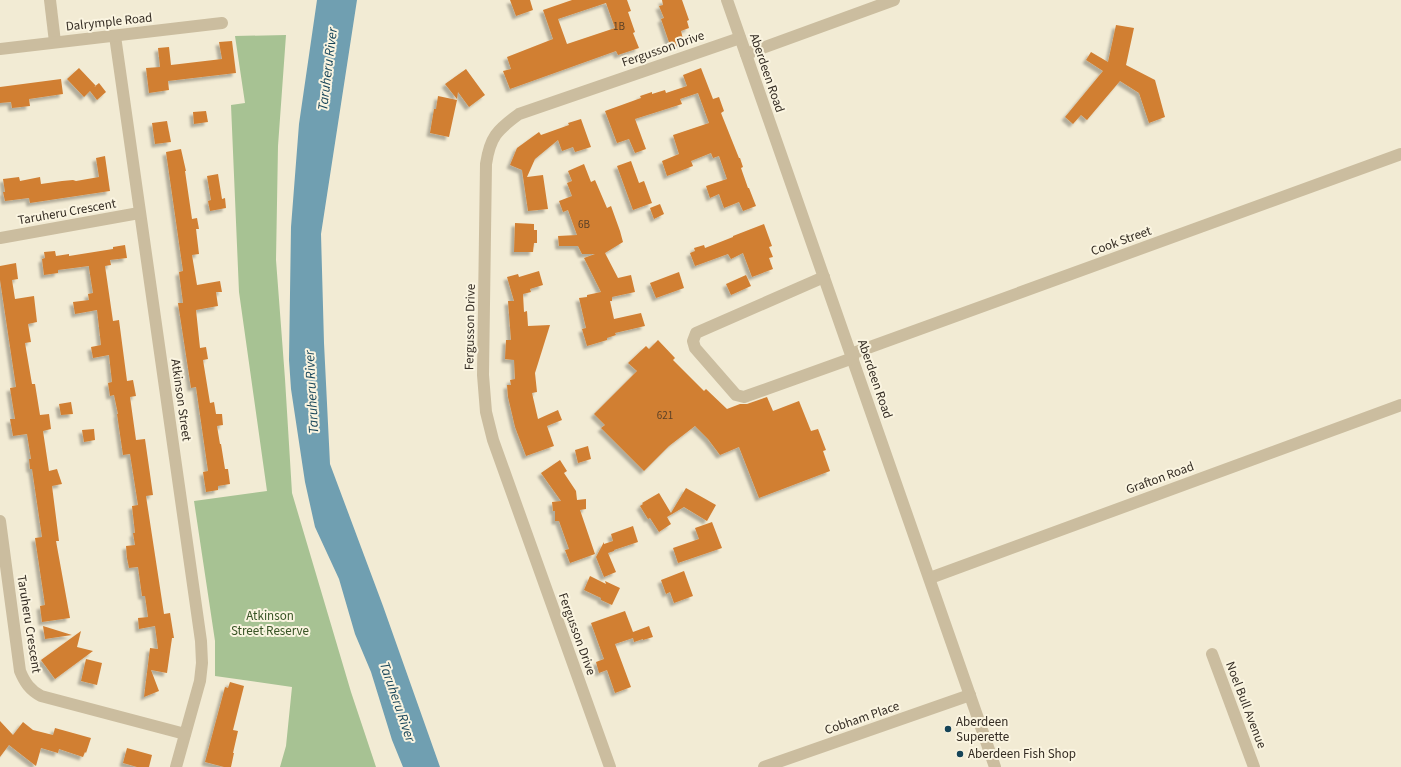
<svg xmlns="http://www.w3.org/2000/svg" width="1401" height="767" font-family="'Source Sans 3',sans-serif">
	<style>
		.green { fill: #a7c293 }
		.water { fill: #709fb1 }
		.building { fill: #d17f33; fill-rule: evenodd; filter: url(#shadow) }
		.lines { fill: none; stroke-linecap: round; stroke-linejoin: round }
		.minor { stroke: #cbbd9f; stroke-width: 12 }
		.poi-dot { fill: #164458; stroke: #faf4e0; stroke-width: 1.5 }
		.labels { text-anchor: middle; dominant-baseline: central; stroke-width: 4; stroke-linejoin: round; paint-order: stroke }
		.number-label { font-size: 11px; fill: #5b4127 }
		.street-label { font-size: 13px; fill: #342c23; stroke: #faf4e0 }
		.park-label { font-size: 13px; fill: #385425; stroke: #faf4e0 }
		.poi-label { font-size: 13px; fill: #342c23; stroke: #faf4e0; text-anchor: start }
		.water-label { font-size: 14px; font-style: italic; fill: #164458; stroke: #faf4e0 }
	</style>
	<defs>
		<filter id="shadow"><feDropShadow dx="-3.5" dy="3.5" stdDeviation="1" flood-color="#0004"/></filter>
	</defs>
	<rect width="100%" height="100%" fill="#f2ebd4"/>
	<!-- green -->
	<path class="green" d="M286,35L278,146L276,260L285,379L292,493L351,692L376,767H280L286,746L292,687L215,676V641L194,501L267,491L239,292L231,105L245,103L235,36Z"/>
	<!-- water -->
	<path class="water" d="M317,0H357L321,234L324,343L330,464L383,606L440,767H403L392,740L371,672L355,634L339,579L315,527L305,482L291,389L289,360L291,227L299,124Z"/>
	<!-- building -->
	<g class="building">
		<path d="M510,0H530L533,10L516,16Z"/>
		<path d="M572,0H627L631,11L628,12L635,32L633,33L639,48L618,55L616,51L510,89L503,71L511,69L507,57L553,39L543,10ZM606,3L615,28L567,44L558,19Z"/>
		<path d="M662,0H682L689,20L687,21L689,28L681,31L684,43L671,48L661,19L664,18L659,6L663,5Z"/>
		<path d="M1116,25L1134,28L1126,65L1155,80L1165,117L1149,123L1139,93L1120,81L1087,120L1081,115L1073,124L1065,117L1103,71L1086,60L1091,52L1108,62Z"/>
		<path d="M232,41L236,73L168,81L169,90L149,93L146,68L160,67L158,48L169,47L171,65L222,59L219,42Z"/>
		<path d="M79,68L96,86L94,87L99,83L106,92L97,100L90,91L84,97L67,79Z"/>
		<path d="M701,68L713,99L719,97L724,111L721,113L739,158H740L743,167L741,168L748,188H749L756,206L743,211L739,202L724,208L719,194L710,198L706,186L727,179L719,156L713,158L711,153L691,161L693,166L667,176L662,161L679,154L673,135L709,123L698,93L680,99L682,104L635,119L646,149L635,153L629,139L617,143L605,111L641,98L640,96L652,92V94L665,90L666,93L687,86L683,75Z"/>
		<path d="M466,69L485,95L469,107L458,92L457,99L445,84Z"/>
		<path d="M61,79L63,94L29,99L30,106L12,108L11,102L0,103V87Z"/>
		<path d="M438,96L457,100L449,137L430,133L434,109H436Z"/>
		<path d="M206,111L208,122L194,124L193,112Z"/>
		<path d="M581,119L591,147L575,152L573,147L562,151L558,140L535,159L527,177L543,175L548,209L528,211L522,170L510,165L517,148L539,132L541,135L569,125L568,123Z"/>
		<path d="M167,121L171,142L155,144L152,123Z"/>
		<path d="M181,149L186,171H185L192,219L197,218L199,229H196L199,254L192,255L197,285L220,281L222,292H216L218,306L196,310L200,348L206,347L208,359L203,360L210,403L214,402L216,414H222L223,425L217,426L220,444H221L225,469H228L230,484L218,486V490L206,492L203,472L208,471L196,387L191,388L178,303H183L179,272L183,271L166,152Z"/>
		<path d="M105,156L110,191L30,203L29,198L5,201L3,192H5L3,179L19,177L20,181L40,177L41,184L62,181L73,180L76,181L99,177L96,158Z"/>
		<path d="M631,161L639,183L644,181L652,203L633,210L617,166Z"/>
		<path d="M584,164L591,182L595,180L607,208L611,206L620,231L623,242L605,253L618,278L631,275L635,292L612,297V301H610L614,319L641,313L645,326L615,333L616,335L607,338V340L587,346L582,329L586,328L579,298L587,297V295L601,292L584,258L595,254H582L578,246H559L558,236L577,235L568,210L563,212L559,201L572,196L567,183L572,181L568,171Z"/>
		<path d="M218,174L222,199L225,198L226,208L210,211L208,201L211,200L207,176Z"/>
		<path d="M660,204L664,214L654,219L650,208Z"/>
		<path d="M515,223L534,224V230H537V243H534L533,252H514Z"/>
		<path d="M764,224L772,246L769,247L773,257L769,258L773,269L752,277L743,253L731,259L728,254L695,266L690,253L695,251L694,248L704,245L705,248L733,237V236Z"/>
		<path d="M125,245L127,258L110,260L111,265L105,266L113,321L119,320L127,381L133,380L136,396L130,397L136,440L145,439L153,495L146,496L164,614L170,613L174,638H172L167,673L151,670L159,691L144,697L150,648L158,649L155,626L139,629L138,618L148,617L145,596H142L138,567L129,568L127,558L126,546L135,545L133,533H135L132,506L138,505L130,454L123,455L117,414H118L114,395L110,396L108,383L112,382L109,355L93,358L91,347L101,345L97,310L75,314L73,302L89,300L88,294L93,293L89,268V266L58,270V273L44,275L42,259L45,258L44,252L55,251L56,256L69,254V256L113,249V247Z"/>
		<path d="M16,263L18,279L12,280L15,299L34,296L37,322L28,324L31,342L25,343L32,384H35L40,415L49,414L51,429L43,431L49,471L57,469L62,484L52,486L59,541H56L70,618L42,622L40,606L45,605L35,538L42,537L32,469H30L29,459H31L27,434L13,436L10,419H15L10,388L16,387L0,280V266Z"/>
		<path d="M539,271L543,285L530,289L531,292L523,294L524,312L527,311L528,326L550,325L535,373L537,392L532,393L538,419L558,410L562,420L547,426L554,446L526,456L515,427L508,397L507,385H511L510,380L515,379L514,360L505,359L506,340H511L508,301H514L507,277L518,274L519,277Z"/>
		<path d="M679,272L684,288L656,298L650,283Z"/>
		<path d="M746,275L751,286L731,295L726,284Z"/>
		<path d="M658,340L675,358L673,360L704,391L706,389L727,409L740,404H747L767,397L773,411L799,401L811,431L818,429L826,450L823,451L830,471L759,498L739,447L720,455L708,439L695,426L669,446L644,471L601,428L605,425L594,414L637,371L628,363L646,346L649,349Z"/>
		<path d="M71,402L73,414L61,415L59,404Z"/>
		<path d="M94,429L95,440L84,442L82,430Z"/>
		<path d="M588,446L591,459L578,463L575,450Z"/>
		<path d="M560,460L567,471L564,473L576,491L577,500L586,499V509L580,510L595,554L570,563L565,550L569,549L559,521H555V511H553L552,502L561,501L541,473Z"/>
		<path d="M686,488L716,505L707,521L684,507L667,517L671,524L659,532L650,518L648,519L640,506L643,504L642,503L659,493L671,513Z"/>
		<path d="M712,522L722,548L678,563L673,548L699,539L695,528Z"/>
		<path d="M633,526L638,542L614,550V551L608,553L616,572L604,577L596,557L604,542V544L613,541L611,534Z"/>
		<path d="M684,571L693,596L674,603L670,592L666,594L661,580Z"/>
		<path d="M590,576L606,584L605,581L620,588L612,605L601,600V598L584,590Z"/>
		<path d="M625,611L633,632L649,626L653,637L643,640V639L634,642L633,638L615,644L631,687L615,693L607,670L599,673L596,662L604,659L591,623Z"/>
		<path d="M43,626L72,635L45,639Z"/>
		<path d="M81,631L77,647L93,651L55,679L41,660Z"/>
		<path d="M86,659L102,663L97,685L81,681Z"/>
		<path d="M230,682L244,686L233,730L238,731L233,753H234L231,767H224L205,762L225,687L228,688Z"/>
		<path d="M0,721L13,735L23,722L33,730L53,735L55,728L91,738L86,753L85,752L83,757L59,749L58,753L41,748L36,766L9,745L0,757Z"/>
		<path d="M127,748L152,755L149,767H137L123,763Z"/>
	</g>
	<g class="lines">
		<!-- minor -->
		<g class="minor">
			<path d="M50,0L55,42"/>
			<path d="M727,0L995,767"/>
			<path d="M115,36L201,641L202,663L200,681L176,767"/>
			<path d="M0,49L222,23"/>
			<path d="M746,54L894,0"/>
			<path d="M0,238L139,213"/>
			<path d="M824,277L696,333L693,341L695,348L736,395L744,397L853,358"/>
			<path d="M851,354L1401,154"/>
			<path d="M0,521L20,671C25,683 30,690 41,696L185,734"/>
			<path d="M930,578L1401,405"/>
			<path d="M1212,654L1254,767"/>
			<path d="M610,767L493,440L486,412L483,375L486,164C490,137 497,130 519,114L740,38"/>
			<path d="M764,767L970,695"/>
		</g>
	</g>
	<!-- markers -->
	<g class="poi-dot">
		<circle cx="948" cy="729" r="4"/>
		<circle cx="960" cy="754" r="4"/>
	</g>
	<g class="labels">
		<!-- number labels -->
		<g class="number-label">
			<text x="619" y="26">1B</text>
			<text x="584" y="224">6B</text>
			<text x="665" y="415">621</text>
		</g>
		<!-- street labels -->
		<g class="street-label">
			<text transform="translate(109 22) rotate(-6)">Dalrymple Road</text>
			<text transform="translate(663 49) rotate(-19)">Fergusson Drive</text>
			<text transform="translate(767 73) rotate(71)">Aberdeen Road</text>
			<text transform="translate(67 212) rotate(-10)">Taruheru Crescent</text>
			<text transform="translate(1121 241) rotate(-20)">Cook Street</text>
			<text transform="translate(470 327) rotate(-89)">Fergusson Drive</text>
			<text transform="translate(875 379) rotate(71)">Aberdeen Road</text>
			<text transform="translate(181 400) rotate(82)">Atkinson Street</text>
			<text transform="translate(1160 478) rotate(-20)">Grafton Road</text>
			<text transform="translate(29 624) rotate(81)">Taruheru Crescent</text>
			<text transform="translate(577 634) rotate(70)">Fergusson Drive</text>
			<text transform="translate(1246 705) rotate(69)">Noel Bull Avenue</text>
			<text transform="translate(862 718) rotate(-19)">Cobham Place</text>
		</g>
		<!-- park labels -->
		<g class="park-label">
			<text x="270" y="616">Atkinson<tspan x="270" dy="15">Street Reserve</tspan></text>
		</g>
		<!-- poi labels -->
		<g class="poi-label">
			<text x="956" y="722">Aberdeen<tspan x="956" dy="15">Superette</tspan></text>
			<text x="968" y="754">Aberdeen Fish Shop</text>
		</g>
		<!-- water labels -->
		<g class="water-label">
			<text transform="translate(328 69) rotate(-83)">Taruheru River</text>
			<text transform="translate(312 392) rotate(-93)">Taruheru River</text>
			<text transform="translate(397 702) rotate(71)">Taruheru River</text>
		</g>
	</g>
</svg>
